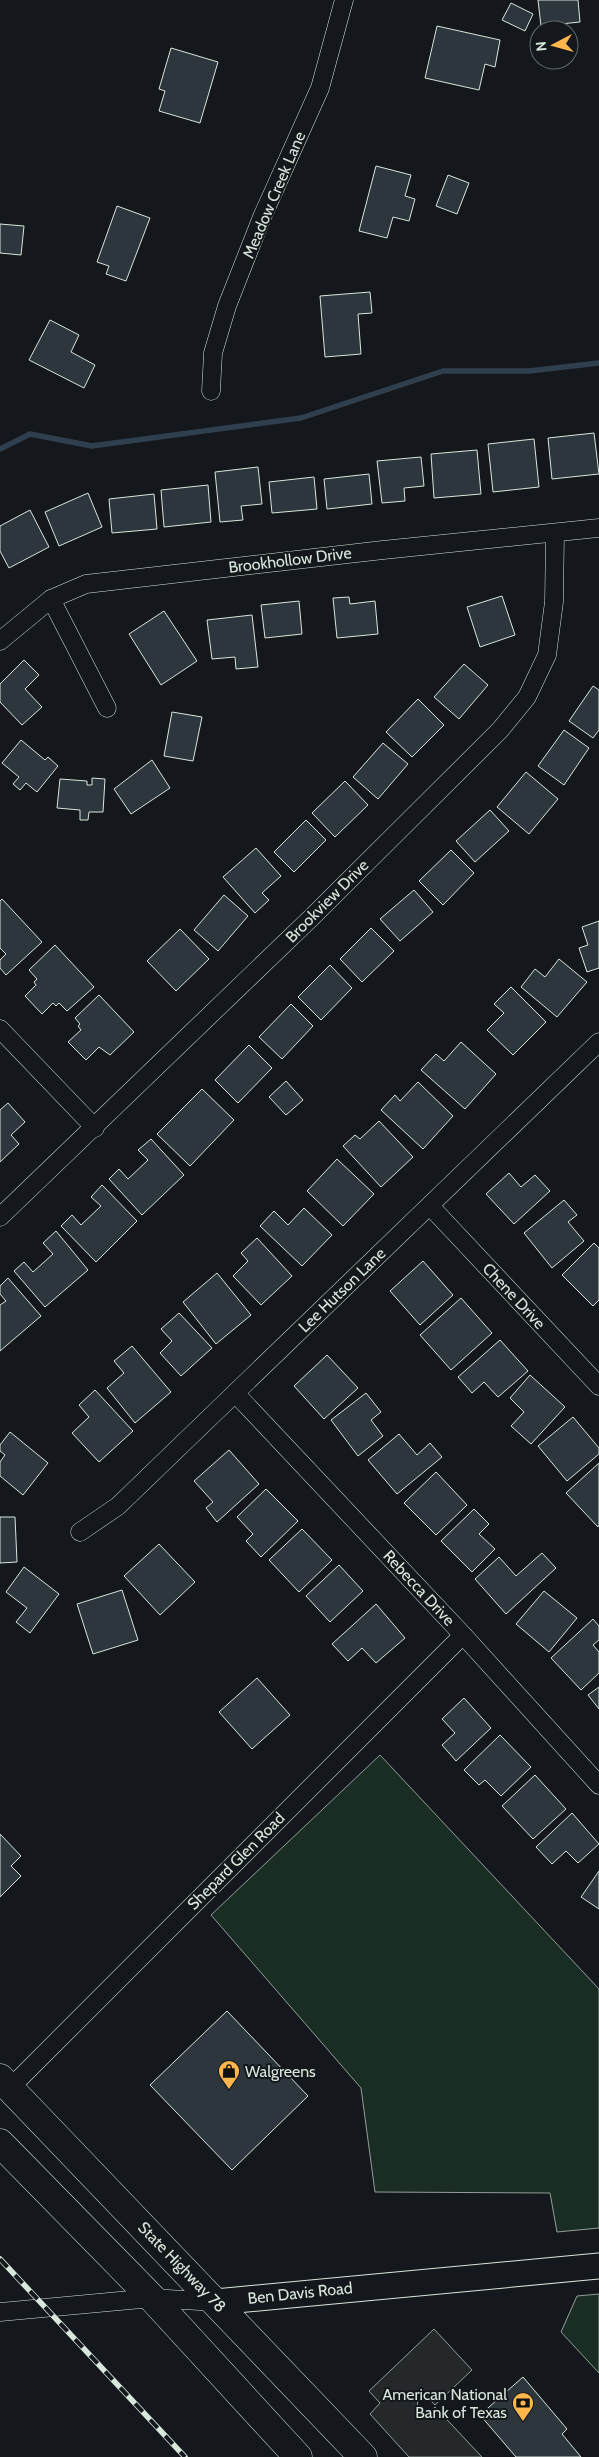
<svg xmlns="http://www.w3.org/2000/svg" width="599" height="2457" font-family="Cabin,sans-serif">
	<style>
		.green { fill: #1a2d24; stroke: #939e99 }
		.parking { fill: #24282b; stroke: #939e99 }
		.lines { fill: none; stroke-linecap: round; stroke-linejoin: round }
		.stream { stroke: #2f3f4d; stroke-width: 5.5 }
		.building { fill: #2c363c; stroke: #d8e6dc }
		.street-casing { stroke: #d8e6dc; stroke-width: 19 }
		.secondary-casing { stroke: #d8e6dc; stroke-width: 27 }
		.primary-casing { stroke: #d8e6dc; stroke-width: 29 }
		.street { stroke: #14181c; stroke-width: 18 }
		.secondary { stroke: #14181c; stroke-width: 25 }
		.primary { stroke: #14181c; stroke-width: 28 }
		.rail-casing { stroke: #d8e6dc; stroke-width: 5.5 }
		.rail { stroke: #14181c; stroke-width: 4; stroke-dasharray: 11; stroke-linecap: butt }
		.labels { text-anchor: middle; dominant-baseline: central; stroke-width: 4; stroke-linejoin: round; paint-order: stroke }
		.street-label { font-size: 16px; fill: #d8e6dc; stroke: #14181c }
		.poi-label { font-size: 16px; fill: #d8e6dc; stroke: #14181c; text-anchor: start }
	</style>
	<rect width="100%" height="100%" fill="#14181c"/>
	<!-- green -->
	<g class="green">
		<path d="M380,1755L599,1989V2228L557,2232L550,2193L375,2192L361,2088L211,1915Z"/>
		<path d="M599,2294V2373L561,2332L577,2296Z"/>
	</g>
	<!-- parking -->
	<path class="parking" d="M434,2329L472,2370L435,2405L423,2393L418,2399L417,2409L423,2418L435,2407L482,2457H409L370,2414L380,2403L369,2391Z"/>
	<g class="lines">
		<!-- stream -->
		<path class="stream" d="M0,449L30,434L92,446L301,418L443,371H529L599,363"/>
	</g>
	<!-- building -->
	<g class="building">
		<path d="M538,0H578L580,22L541,26Z"/>
		<path d="M511,3L533,14L525,31L502,20Z"/>
		<path d="M437,26L500,40L495,67L485,64L479,90L425,78Z"/>
		<path d="M171,48L218,62L200,123L159,111L165,91L159,89Z"/>
		<path d="M376,166L411,175L405,196L415,199L409,221L393,217L387,238L359,231Z"/>
		<path d="M448,175L469,183L457,214L436,206Z"/>
		<path d="M117,206L150,218L126,281L106,274L109,266L97,262Z"/>
		<path d="M0,224L24,226L21,255L0,253Z"/>
		<path d="M370,292L372,313L358,314L361,354L325,357L320,296Z"/>
		<path d="M50,320L79,335L71,352L95,365L84,388L29,360Z"/>
		<path d="M594,433L599,474L552,479L548,438Z"/>
		<path d="M534,439L539,487L493,492L488,444Z"/>
		<path d="M477,450L481,494L434,498L431,454Z"/>
		<path d="M421,457L424,486L404,488L405,501L382,503L377,461Z"/>
		<path d="M258,467L262,504L241,506L243,520L220,522L215,472Z"/>
		<path d="M369,474L372,504L327,509L324,479Z"/>
		<path d="M314,477L317,509L272,513L269,482Z"/>
		<path d="M208,485L211,522L164,527L161,490Z"/>
		<path d="M88,493L102,527L59,546L45,512Z"/>
		<path d="M154,494L157,529L112,533L109,499Z"/>
		<path d="M30,510L49,547L9,568L0,551V526Z"/>
		<path d="M502,596L515,635L480,647L467,607Z"/>
		<path d="M349,597L350,604L375,601L378,634L337,638L333,598Z"/>
		<path d="M299,601L302,634L265,638L261,605Z"/>
		<path d="M164,611L197,661L161,685L129,634Z"/>
		<path d="M252,615L258,667L236,669L235,657L212,659L207,620Z"/>
		<path d="M24,660L39,675L25,689L42,707L22,725L0,702V684Z"/>
		<path d="M464,664L488,685L459,719L434,697Z"/>
		<path d="M593,686L599,690V730L593,738L569,721Z"/>
		<path d="M418,699L444,725L412,757L386,732Z"/>
		<path d="M172,712L202,717L193,761L164,756Z"/>
		<path d="M564,730L589,748L564,785L538,766Z"/>
		<path d="M21,740L45,760L48,757L58,766L37,792L26,783L20,790L13,784L19,777L2,763Z"/>
		<path d="M383,743L408,764L378,799L353,777Z"/>
		<path d="M152,760L170,788L131,814L114,789Z"/>
		<path d="M526,772L558,799L529,834L497,807Z"/>
		<path d="M92,778L105,779L103,812H89L88,820H80V810L57,808L60,779L87,781V785H92Z"/>
		<path d="M345,781L368,805L335,837L312,813Z"/>
		<path d="M490,810L509,831L475,862L456,841Z"/>
		<path d="M306,820L326,840L294,872L274,852Z"/>
		<path d="M256,848L281,876L262,893L269,900L255,913L223,877Z"/>
		<path d="M451,850L474,873L443,905L419,881Z"/>
		<path d="M414,890L433,912L400,941L380,919Z"/>
		<path d="M224,895L248,916L218,951L194,930Z"/>
		<path d="M2,899L42,942L6,975L0,968V960L6,954L0,948V901Z"/>
		<path d="M599,921V968L587,972L579,948L588,945L582,927Z"/>
		<path d="M371,928L394,951L362,982L340,959Z"/>
		<path d="M180,929L209,959L176,991L147,961Z"/>
		<path d="M55,945L94,987L67,1011L59,1003L56,1006L53,1003L42,1014L25,996L36,985L34,982L37,979L29,970Z"/>
		<path d="M559,959L587,982L557,1017L521,987L535,969L545,977Z"/>
		<path d="M330,965L352,988L321,1020L298,997Z"/>
		<path d="M511,987L546,1022L513,1055L487,1030L504,1013L494,1004Z"/>
		<path d="M99,995L134,1032L110,1055L99,1047L86,1060L68,1042L81,1030L78,1026L80,1024L75,1018Z"/>
		<path d="M291,1004L313,1026L282,1059L259,1037Z"/>
		<path d="M461,1042L496,1074L465,1109L421,1070L436,1054L444,1061Z"/>
		<path d="M249,1045L272,1068L238,1103L215,1080Z"/>
		<path d="M286,1081L303,1100L286,1115L269,1097Z"/>
		<path d="M418,1082L453,1116L423,1149L381,1110L395,1095L400,1101Z"/>
		<path d="M202,1089L234,1120L190,1166L157,1134Z"/>
		<path d="M8,1103L25,1122L11,1135L19,1144L0,1162V1110Z"/>
		<path d="M379,1121L413,1157L381,1187L343,1146L355,1135L360,1139Z"/>
		<path d="M151,1139L184,1175L142,1215L109,1179L119,1169L128,1179L148,1160L138,1150Z"/>
		<path d="M337,1159L374,1194L343,1226L307,1191Z"/>
		<path d="M509,1173L521,1187L535,1175L550,1191L514,1224L486,1194Z"/>
		<path d="M102,1185L137,1221L96,1262L61,1226L72,1215L81,1225L101,1206L91,1197Z"/>
		<path d="M564,1200L577,1215L568,1222L584,1241L552,1268L524,1233Z"/>
		<path d="M304,1208L332,1235L302,1266L260,1226L274,1211L288,1225Z"/>
		<path d="M56,1231L88,1270L45,1307L14,1271L24,1262L33,1272L53,1254L43,1243Z"/>
		<path d="M257,1238L292,1276L261,1305L233,1276L248,1261L241,1253Z"/>
		<path d="M594,1243L599,1248V1300L593,1306L562,1275Z"/>
		<path d="M423,1261L453,1295L420,1325L390,1291Z"/>
		<path d="M217,1273L251,1315L216,1344L183,1302Z"/>
		<path d="M8,1278L41,1316L0,1351V1305L6,1301L0,1294V1286Z"/>
		<path d="M461,1298L492,1333L451,1370L420,1335Z"/>
		<path d="M179,1313L212,1348L181,1376L160,1353L172,1341L161,1329Z"/>
		<path d="M500,1340L528,1371L498,1397L484,1382L472,1393L458,1377Z"/>
		<path d="M132,1346L171,1392L135,1423L107,1388L124,1373L114,1361Z"/>
		<path d="M327,1355L358,1388L324,1419L294,1386Z"/>
		<path d="M530,1375L565,1407L531,1444L511,1426L524,1412L510,1398Z"/>
		<path d="M95,1390L133,1431L99,1462L72,1433L89,1417L79,1405Z"/>
		<path d="M366,1393L381,1412L371,1420L383,1436L358,1456L331,1420Z"/>
		<path d="M573,1417L599,1448V1454L567,1481L538,1446Z"/>
		<path d="M10,1432L48,1463L23,1495L0,1476V1462L5,1455L0,1451V1445Z"/>
		<path d="M399,1434L417,1455L430,1443L442,1457L397,1494L368,1460Z"/>
		<path d="M229,1450L259,1484L217,1522L206,1508L213,1502L194,1481Z"/>
		<path d="M599,1463V1525L598,1527L566,1493Z"/>
		<path d="M436,1472L467,1505L436,1535L404,1503Z"/>
		<path d="M266,1489L298,1521L261,1557L246,1541L253,1534L237,1517Z"/>
		<path d="M474,1509L489,1524L479,1534L495,1549L472,1572L441,1541Z"/>
		<path d="M0,1517H15L17,1562L0,1563Z"/>
		<path d="M302,1529L332,1560L299,1592L269,1560Z"/>
		<path d="M159,1544L195,1582L160,1615L124,1576Z"/>
		<path d="M542,1553L556,1568L506,1614L475,1579L499,1557L516,1576Z"/>
		<path d="M339,1565L363,1591L330,1622L306,1596Z"/>
		<path d="M24,1567L59,1594L30,1633L16,1622L27,1608L6,1592Z"/>
		<path d="M122,1590L138,1640L93,1654L77,1604Z"/>
		<path d="M544,1591L577,1618L549,1652L516,1624Z"/>
		<path d="M376,1604L405,1638L376,1663L362,1648L348,1661L332,1644Z"/>
		<path d="M593,1619L599,1626V1640L593,1645L599,1652V1673L581,1690L551,1658Z"/>
		<path d="M257,1678L290,1715L252,1749L219,1712Z"/>
		<path d="M599,1687V1709L588,1695Z"/>
		<path d="M464,1698L491,1728L456,1761L442,1745L455,1733L442,1719Z"/>
		<path d="M500,1735L531,1767L501,1796L485,1780L479,1785L464,1770Z"/>
		<path d="M535,1775L566,1809L533,1839L502,1806Z"/>
		<path d="M572,1813L599,1844L578,1863L566,1851L552,1864L536,1847Z"/>
		<path d="M0,1834L21,1856L11,1866L21,1876L0,1897Z"/>
		<path d="M599,1871V1909L581,1897Z"/>
		<path d="M227,2011L308,2096L232,2170L150,2085Z"/>
		<path d="M523,2377L567,2429L562,2434L581,2457H516L480,2415Z"/>
	</g>
	<g class="lines">
		<!-- street casing -->
		<g class="street-casing">
			<g id="street">
				<path d="M211,391L213,353L227,306L262,217L320,88L344,0"/>
				<path d="M51,599L107,708"/>
				<path d="M0,641L51,599L86,584L383,550L599,528"/>
				<path d="M0,1029L95,1128"/>
				<path d="M430,1206L599,1386"/>
				<path d="M0,1217L313,916L500,730L527,697L547,655L554,602L555,533"/>
				<path d="M236,1394L463,1635L599,1785"/>
				<path d="M80,1532L118,1506L599,1042"/>
				<path d="M10,2088L463,1635"/>
				<path d="M0,2312L152,2298L215,2302"/>
			</g>
		</g>
		<!-- secondary casing -->
		<g class="secondary-casing">
			<path id="secondary" d="M215,2302L599,2266"/>
		</g>
		<!-- primary casing -->
		<g class="primary-casing">
			<g id="primary">
				<path d="M0,2078L363,2457"/>
				<path d="M0,2143L152,2298L298,2457"/>
			</g>
		</g>
		<!-- street -->
		<use href="#street" class="street"/>
		<!-- secondary -->
		<use href="#secondary" class="secondary"/>
		<!-- primary -->
		<use href="#primary" class="primary"/>
		<!-- rail casing -->
		<g class="rail-casing">
			<path id="rail" d="M0,2259L185,2457"/>
		</g>
		<!-- rail -->
		<use href="#rail" class="rail"/>
	</g>
	<!-- icons -->
	<defs>
		<g id="shop-pin" transform="scale(1.125)"><path d="M0 17L-7.5 6A9.5 9.5 0 1 1 7.5 6Z" fill="#ffb74d" stroke="#14181c"/><path d="M-5-2.5h2.3a2.7 3.5 0 0 1 5.4 0H5L5.5 6h-11ZM-1.5-2.5h3a1.5 2.3 0 0 0-3 0Z" fill="#111"/></g>
		<g id="bank-pin" transform="scale(1.125)"><path d="M0 17L-7.5 6A9.5 9.5 0 1 1 7.5 6Z" fill="#ffb74d" stroke="#14181c"/><path d="M-6-4H6V4H-6ZM0-2.3a2.3 2.3 0 1 0 0 4.6a2.3 2.3 0 1 0 0-4.6Z" fill="#111"/></g>
	</defs>
	<g fill-rule="evenodd">
		<use href="#shop-pin" x="229" y="2071"/>
		<use href="#bank-pin" x="523" y="2403"/>
	</g>
	<g class="labels">
		<!-- street labels -->
		<g class="street-label">
			<text transform="translate(274 195) rotate(-67)">Meadow Creek Lane</text>
			<text transform="translate(290 560) rotate(-7)">Brookhollow Drive</text>
			<text transform="translate(327 901) rotate(-45)">Brookview Drive</text>
			<text transform="translate(342 1290) rotate(-44)">Lee Hutson Lane</text>
			<text transform="translate(514 1296) rotate(47)">Chene Drive</text>
			<text transform="translate(419 1588) rotate(47)">Rebecca Drive</text>
			<text transform="translate(236 1861) rotate(-45)">Shepard Glen Road</text>
			<text transform="translate(182 2267) rotate(46)">State Highway 78</text>
			<text transform="translate(300 2293) rotate(-6)">Ben Davis Road</text>
		</g>
		<!-- poi labels -->
		<g class="poi-label">
			<text x="245" y="2071">Walgreens</text>
			<text x="507" y="2394" text-anchor="end">American National<tspan x="507" dy="18">Bank of Texas</tspan></text>
		</g>
	</g>
	<!-- north arrow -->
	<g transform="translate(554 45) rotate(264)"><circle r="24" fill="#14181c" stroke="#626a69"/>
	<path d="M0-4L9 19L0 12L-9 19Z" fill="#ffb74d"/>
	<text y="-8" font-size="14" font-weight="bold" text-anchor="middle" fill="#d8e6dc">N</text>
	</g>
</svg>
